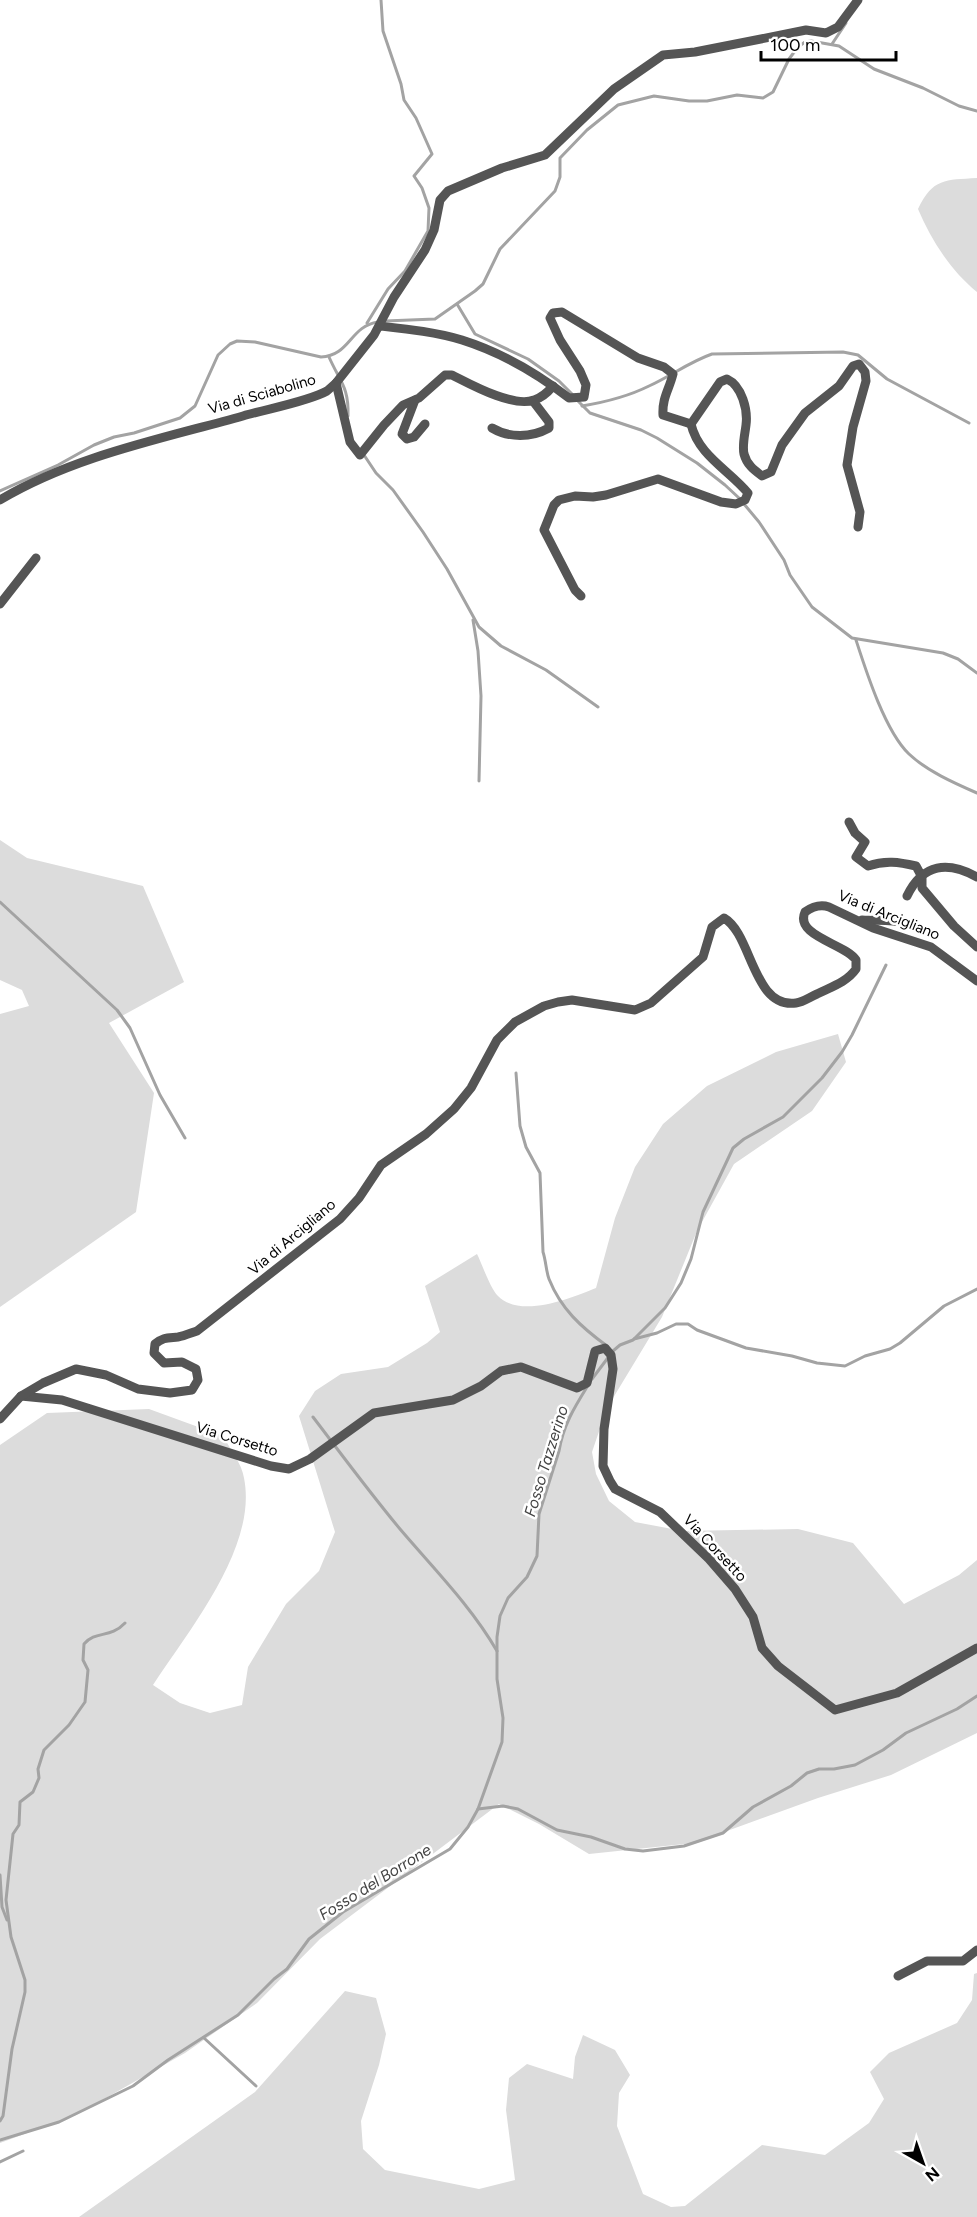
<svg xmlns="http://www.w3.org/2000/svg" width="977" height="2217" font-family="Figtree,sans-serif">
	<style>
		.green { fill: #dcdcdc }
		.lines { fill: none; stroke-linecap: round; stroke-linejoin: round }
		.stream { stroke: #a3a3a3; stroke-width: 3 }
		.minor { stroke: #555; stroke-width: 9 }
		.labels { text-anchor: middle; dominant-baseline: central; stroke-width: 5; stroke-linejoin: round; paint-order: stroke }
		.street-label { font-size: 15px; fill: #000; stroke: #fff }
		.water-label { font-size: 16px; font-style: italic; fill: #444; stroke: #fff }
	</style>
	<rect width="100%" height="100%" fill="#fff"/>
	<!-- green -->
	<g class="green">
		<path d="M977,178V292C951,271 931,240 918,209C933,178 945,180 977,178Z"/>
		<path d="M0,840L27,858L143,886L184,982L109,1023L154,1093L136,1212L0,1307V1014L29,1006L22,990L0,980Z"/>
		<path d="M838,1034L846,1062L812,1111L734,1164L697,1231L662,1317L607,1408L592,1452L596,1474L609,1501L635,1522L683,1531L798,1529L853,1543L904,1604L959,1575L977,1560V1733L891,1775L818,1798L694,1843L589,1854L539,1824L499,1804L320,1939L257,2003L185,2053L76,2115L0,2143V1445L47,1413L149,1409L223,1436C230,1449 242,1464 244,1478C258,1547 189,1630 153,1685L180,1703L210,1713L242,1705L248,1667L286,1604L319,1571L335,1532L299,1416L315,1391L341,1374L388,1367L427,1343L440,1332L425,1286L477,1254C482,1264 490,1288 498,1296C521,1319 571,1298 596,1288L615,1218L635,1167L663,1124L707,1086L776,1052Z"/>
		<path d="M977,1973V2217H79L255,2092L345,1991L376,1998L386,2034L379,2065L361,2121L363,2149L385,2170L479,2189L515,2180L506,2110L509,2078L527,2064L573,2079L575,2057L583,2035L615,2050L630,2075L619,2093L617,2126L643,2194L671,2207L685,2206L762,2145L825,2155L869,2123L884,2099L870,2072L889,2053L957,2023L972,2000L974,1974Z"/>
	</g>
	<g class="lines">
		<!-- stream -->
		<g class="stream">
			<path d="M832,44L846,23"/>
			<path d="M457,304L475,334L528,359L559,381L573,395"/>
			<path d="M385,321L435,319L475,291L483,284L500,249L555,191L560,177V158L587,130L618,105L654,96L689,101H707L737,95L763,98L773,92L789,59L798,47L805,42L811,41L839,46L874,69L923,88L959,106L977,111"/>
			<path d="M367,323L388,289L405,271L428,231L429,208L422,188L414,176L432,154L416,118L404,100L401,84L383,31L381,0"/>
			<path d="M329,357C340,382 349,387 348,416"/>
			<path d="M577,400L590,413L641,430L657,438L697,463L725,485L739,498L759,522L784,560L790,575L812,607L852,638L943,653L958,659L977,673"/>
			<path d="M582,406C606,402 627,397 649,386C671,376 689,362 712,354L843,352L858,355L887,379L969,423"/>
			<path d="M364,455L376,473L393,490L423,532L447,569L479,627L501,646L546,670L598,707"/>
			<path d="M0,491L58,465L94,445L114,437L134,433L180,418L195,406L218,355L230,344L237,341L255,342L321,357C350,356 350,326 378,322"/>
			<path d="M473,620L478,651L481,696L479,781"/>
			<path d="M856,640C866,671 885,731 909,754C927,771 954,783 977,793"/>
			<path d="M0,902L117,1010L130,1028L160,1095L185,1138"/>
			<path d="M516,1073L520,1126L526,1147L540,1173L543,1252C546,1261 546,1271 549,1279C561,1309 581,1327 607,1346"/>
			<path d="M634,1339L657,1333L676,1324H688L697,1330L746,1348L792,1356L817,1363L845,1366L865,1356L890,1349L900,1343L944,1306L977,1289"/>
			<path d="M592,1379L613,1351L620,1345L633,1340L665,1308L681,1283L691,1259L703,1212L733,1148L744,1139L783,1117L822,1078L842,1052L852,1035L886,965"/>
			<path d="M313,1417C342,1455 370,1493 400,1529C434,1569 471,1606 497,1651"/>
			<path d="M478,1809L503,1806L518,1809L557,1830L591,1837L625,1849L643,1851L684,1846L723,1833L753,1807L791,1786L807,1773L819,1769H834L855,1765L883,1750L906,1733L957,1709L977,1696"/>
			<path d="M0,1875L2,1907L7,1920"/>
			<path d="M204,2038L256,2086"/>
			<path d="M0,2121L3,2116L12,2049L25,1992V1980L11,1937L6,1900L13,1834L19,1825L20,1802L33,1792L39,1778L38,1769L44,1750L69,1725L85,1702L88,1670L83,1660L84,1644C96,1630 110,1639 125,1623"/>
			<path d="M0,2140L59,2122L133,2086L168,2060L238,2015L274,1979L287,1969L309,1939L343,1912L450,1849L468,1827L478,1809L502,1742L503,1718L497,1679V1637L500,1616L508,1598L527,1577L537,1556L539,1514L559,1451C563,1426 574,1408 587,1387"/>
			<path d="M0,2162L23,2151"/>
		</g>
		<!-- minor -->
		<g class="minor">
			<path d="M380,326C407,329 436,332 462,340C500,352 538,374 569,398L584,397L586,385L580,371L560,340L550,318L553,313L562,312L638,358L664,367L673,374C669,390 662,398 663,415L691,424L720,382L727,379C742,386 748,410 746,425C745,434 742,445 744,454C747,465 754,470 762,476L771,472L782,445L805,413L839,386L853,366L859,364L865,372L866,381L853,427L847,465L860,512L858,527"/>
			<path d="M336,383L350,442L360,455L384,425L403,405L419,398L445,375H452C470,384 513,408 534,400C541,398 548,392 553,386"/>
			<path d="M415,400L402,434L407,439L414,437L425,424"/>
			<path d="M492,428C509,438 531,438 549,428V422L533,401"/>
			<path d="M0,500C74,456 161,439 243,416C266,409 307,402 327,391L336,383L374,335L394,297L425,250L434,230L440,200L448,191L502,168L545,155L614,89L663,55L695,52L806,30L826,33L838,27L858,0"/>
			<path d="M581,596L575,590L544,530L554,505L559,500L575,496L593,497L606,495L658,479L721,502L736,504L745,500L748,493C729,470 698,455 691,424"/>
			<path d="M0,604L36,558"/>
			<path d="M849,822L855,833L865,842L856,857L868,866C885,860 899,862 916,866L922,877V888L954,926L977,947"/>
			<path d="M907,896C923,863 948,861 977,877"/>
			<path d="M862,920C877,921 891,919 906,923"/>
			<path d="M21,1396L62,1400L271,1466L289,1469L310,1459L374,1413L453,1400L481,1386L501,1371L521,1367L577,1388L587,1383L595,1351L605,1348L611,1355L613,1369L604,1429L603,1466L610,1481L615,1489L660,1512L709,1559L735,1589L753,1617L762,1648L778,1666L835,1710L897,1693L977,1648"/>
			<path d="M0,1419L21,1396L43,1383L76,1369L106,1375L138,1389L170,1393L192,1390L198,1380L196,1369L182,1362L164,1363L154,1353L155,1344C163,1337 168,1338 178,1337C184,1336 191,1333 197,1331L340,1219L359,1198L381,1165L426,1134L454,1109L471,1088L497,1040L515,1022L544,1006L558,1002L572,1000L635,1010L651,1003L703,957L712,927L724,918C752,934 753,1009 796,1003C803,1002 810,997 817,994C831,987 847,982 856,969V960C846,944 794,936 805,912C812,907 820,904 829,907L873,928L931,947L977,981"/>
			<path d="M898,1976L927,1961H963L977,1950"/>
		</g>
	</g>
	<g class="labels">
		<!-- street labels -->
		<g class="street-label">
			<text transform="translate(262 394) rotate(-16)">Via di Sciabolino</text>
			<text transform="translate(889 915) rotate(22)">Via di Arcigliano</text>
			<text transform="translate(292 1237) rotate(-40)">Via di Arcigliano</text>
			<text transform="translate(237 1439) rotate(17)">Via Corsetto</text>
			<text transform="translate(715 1548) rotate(47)">Via Corsetto</text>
		</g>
		<!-- water labels -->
		<g class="water-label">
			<text transform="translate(546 1461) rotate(-73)">Fosso Tazzerino</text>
			<text transform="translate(375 1882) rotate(-32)">Fosso del Borrone</text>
		</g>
	</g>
	<!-- north arrow -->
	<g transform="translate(923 2163) rotate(140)" stroke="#ffffff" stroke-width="4.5" paint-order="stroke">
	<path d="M0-4.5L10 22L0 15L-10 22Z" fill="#000000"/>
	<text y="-9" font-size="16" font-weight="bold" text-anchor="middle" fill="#000000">N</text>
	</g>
	<!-- scale -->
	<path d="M761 51v9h135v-9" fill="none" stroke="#000000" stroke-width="3"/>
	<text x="770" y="51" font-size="18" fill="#000000" stroke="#ffffff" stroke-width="4.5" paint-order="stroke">100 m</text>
</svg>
